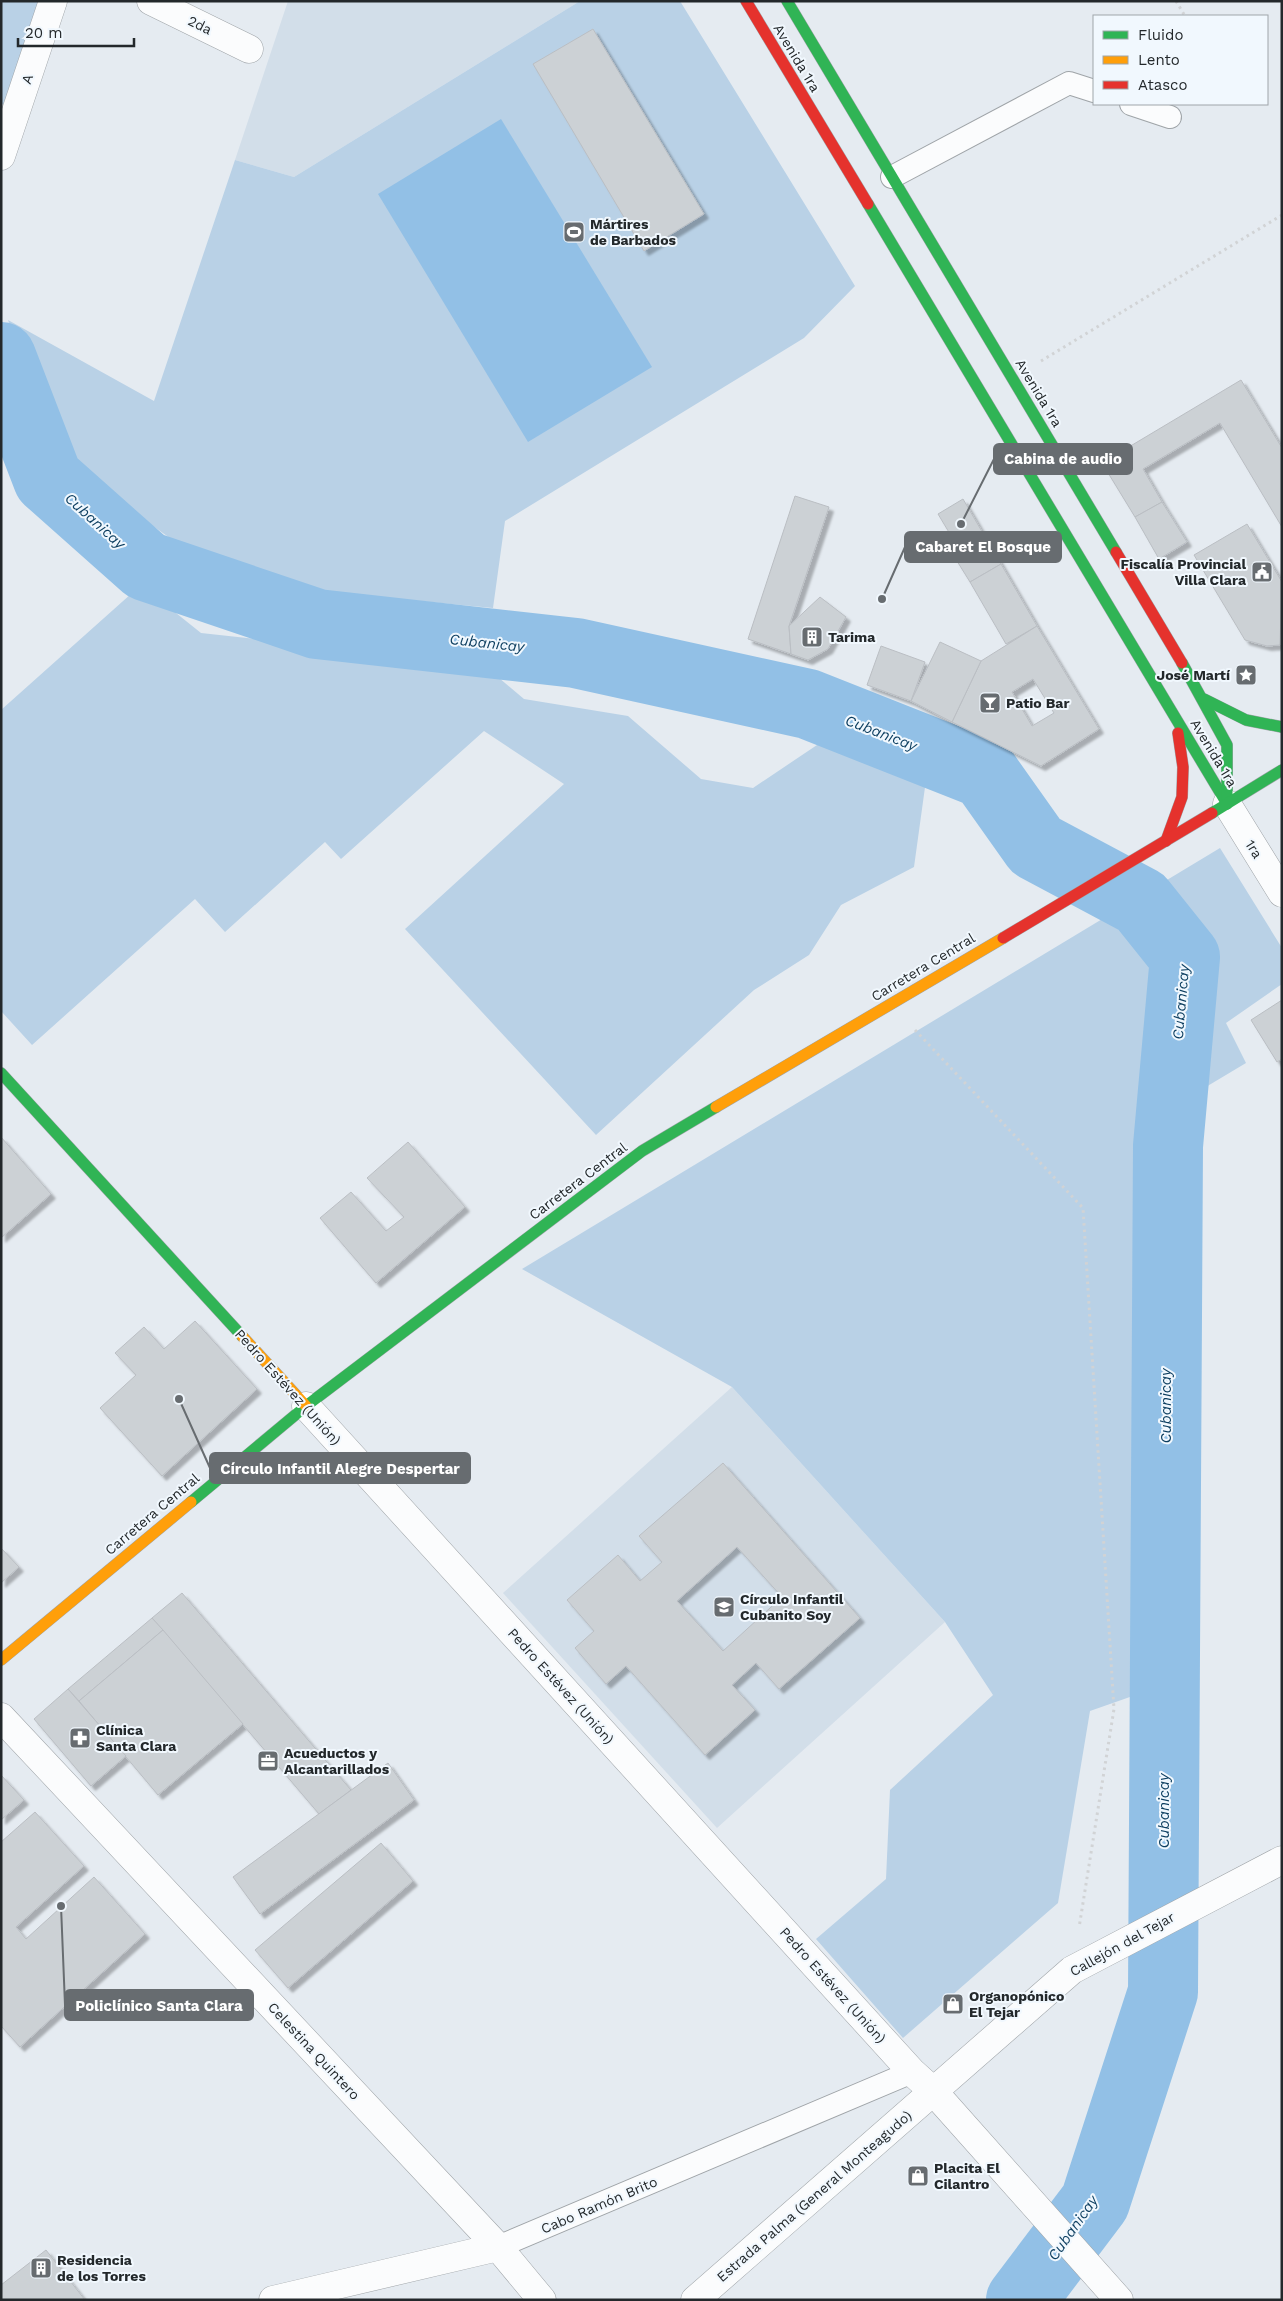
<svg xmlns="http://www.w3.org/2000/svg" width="1283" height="2301" font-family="'Work Sans',sans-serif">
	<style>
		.built { fill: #d2dee9 }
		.green { fill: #b9d1e6 }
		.water { fill: #92c0e6 }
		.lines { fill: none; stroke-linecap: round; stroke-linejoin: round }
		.river { stroke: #92c0e6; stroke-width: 70 }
		.building { fill: #ccd1d5; stroke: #babec3; fill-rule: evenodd; filter: url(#shadow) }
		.lane-casing { stroke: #9fa4a8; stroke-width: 24 }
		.street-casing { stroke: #9fa4a8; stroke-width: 29 }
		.fast-casing { stroke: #9fa4a8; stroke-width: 12 }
		.slow-casing { stroke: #9fa4a8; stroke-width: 12 }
		.jam-casing { stroke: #9fa4a8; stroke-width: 12 }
		.path { stroke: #d1d3d5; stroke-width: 3; stroke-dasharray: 2.5 4; stroke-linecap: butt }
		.lane { stroke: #fbfcfd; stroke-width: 22 }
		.street { stroke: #fbfcfd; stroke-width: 28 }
		.fast { stroke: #30b455; stroke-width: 11 }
		.slow { stroke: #ff9f0a; stroke-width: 11 }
		.jam { stroke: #e5322d; stroke-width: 11 }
		.labels { text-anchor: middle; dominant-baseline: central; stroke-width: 4; stroke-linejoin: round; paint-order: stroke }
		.street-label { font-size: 14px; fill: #23282b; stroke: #f1f8fe }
		.poi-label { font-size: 14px; font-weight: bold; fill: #23282b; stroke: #f1f8fe; text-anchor: start }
		.water-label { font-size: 15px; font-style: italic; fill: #0b3d5f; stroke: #f1f8fe }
		.leader { fill: none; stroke: #676c70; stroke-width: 2 }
		.callout-dot { fill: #676c70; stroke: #f1f8fe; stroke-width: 2 }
		.callout { fill: #676c70; stroke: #676c70; stroke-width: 2 }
		.callout-label { font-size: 15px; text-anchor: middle; font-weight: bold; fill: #fff }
	</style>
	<defs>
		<filter id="shadow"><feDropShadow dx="4.5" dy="4.5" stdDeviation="1" flood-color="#0004"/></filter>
	</defs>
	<rect width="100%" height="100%" fill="#e5ebf1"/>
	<!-- built -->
	<g class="built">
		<path d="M288,1H580L294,177L235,160Z"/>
		<path d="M732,1387L945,1622L717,1828L503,1593Z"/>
	</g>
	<!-- green -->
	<g class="green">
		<path d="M1,1H41L4,106L1,103Z"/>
		<path d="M580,1H680L855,286L804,338L505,521L493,608L314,591L194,555L61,461L8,320L154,401L235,160L294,177Z"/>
		<path d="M141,585L201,633L292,643L418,669L492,672L524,699L628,716L701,779L753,788L820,743L885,752L926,780L914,867L841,905L809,955L754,990L596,1135L405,929L564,784L484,731L341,859L325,842L225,932L195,899L32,1045L1,1011V710Z"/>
		<path d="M1220,848L1282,948V984L1226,1023L1246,1063L1154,1118L1147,1691L1090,1711L1058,1903L903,2038L816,1939L886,1879L890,1790L993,1695L945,1622L732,1387L522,1269Z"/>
	</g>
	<!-- water -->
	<path class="water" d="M501,119L652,367L528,442L378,194Z"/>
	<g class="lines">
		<!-- river -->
		<path class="river" d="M1,357L48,479L146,566L317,624L576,653L808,704L985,774L1036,846L1141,902L1185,957L1168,1146L1163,1992L1095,2202L1021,2300"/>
	</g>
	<!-- building -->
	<g class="building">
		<path d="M593,29L704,214L644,251L533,64Z"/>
		<path d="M1241,380L1282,448V527L1220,423L1143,469L1162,502L1135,517L1102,463Z"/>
		<path d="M795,496L829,507L789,626L791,654L748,639Z"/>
		<path d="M963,499L984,535L959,549L938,514Z"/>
		<path d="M1162,502L1187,542L1159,559L1135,517Z"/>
		<path d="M1247,524L1282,582L1280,645L1267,646L1245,640L1194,555Z"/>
		<path d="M984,535L1001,564L970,582L952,553Z"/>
		<path d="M1001,564L1037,626L1006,644L970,582Z"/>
		<path d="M820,597L846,617L828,649L808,660L791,654L789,626Z"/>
		<path d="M1037,626L1099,729L1041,766L952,722L981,661ZM1033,679L1054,713L1032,726L1012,692Z"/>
		<path d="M940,642L981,661L952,722L911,701Z"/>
		<path d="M881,646L925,662L911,701L867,685Z"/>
		<path d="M1282,1000V1059L1277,1062L1251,1020Z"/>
		<path d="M1,1137L51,1194L1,1238Z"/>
		<path d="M408,1142L465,1207L376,1283L320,1218L351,1192L386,1231L404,1217L367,1178Z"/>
		<path d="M195,1321L257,1389L162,1476L100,1408L136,1375L115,1353L144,1327L164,1349Z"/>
		<path d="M723,1463L860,1618L779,1689L756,1663L732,1685L755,1710L705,1755L626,1666L606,1684L575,1648L594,1631L567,1600L618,1555L640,1581L662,1562L639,1536ZM737,1547L782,1597L723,1651L677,1601Z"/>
		<path d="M1,1548L19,1567L1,1583Z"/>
		<path d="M182,1593L351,1790L319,1814L152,1618Z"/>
		<path d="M152,1618L163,1630L79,1701L68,1689Z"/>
		<path d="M163,1630L243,1724L158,1795L79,1701Z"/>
		<path d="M68,1689L126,1756L91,1786L34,1719Z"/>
		<path d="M388,1763L414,1800L260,1914L233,1877Z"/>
		<path d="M1,1775L24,1800L1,1820Z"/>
		<path d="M35,1812L84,1866L16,1927L26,1939L94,1877L145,1934L20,2047L1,2026V1842Z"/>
		<path d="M381,1843L413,1881L288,1988L255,1950Z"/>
		<path d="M46,2250L85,2300H1V2285Z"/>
	</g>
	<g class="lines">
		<!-- lane casing -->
		<g class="lane-casing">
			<g id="lane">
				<path d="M1131,104L1170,117"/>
				<path d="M892,177L1069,83L1094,91"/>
				<path d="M498,2247L912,2072"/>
			</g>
		</g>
		<!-- street casing -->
		<g class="street-casing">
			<g id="street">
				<path d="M151,1L249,49"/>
				<path d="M1,156L53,1"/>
				<path d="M1227,804L1282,893"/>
				<path d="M306,1406L912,2072L933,2091L1119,2300"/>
				<path d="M1,1717L498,2247L542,2300"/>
				<path d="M273,2300L498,2247"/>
				<path d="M695,2300L1072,1970L1282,1860"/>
			</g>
		</g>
		<!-- fast casing -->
		<g class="fast-casing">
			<g id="fast">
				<path d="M787,1L1116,552"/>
				<path d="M868,204L1227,804"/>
				<path d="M1182,663L1227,745V804"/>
				<path d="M1204,699L1246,720L1282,727"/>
				<path d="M1212,813L1282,770"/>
				<path d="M1,1073L242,1336"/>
				<path d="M191,1502L306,1406L642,1151L716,1107"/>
			</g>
		</g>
		<!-- slow casing -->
		<g class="slow-casing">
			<g id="slow">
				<path d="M716,1107L1003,938"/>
				<path d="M242,1336L306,1406"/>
				<path d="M1,1660L191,1502"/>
			</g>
		</g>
		<!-- jam casing -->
		<g class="jam-casing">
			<g id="jam">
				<path d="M746,1L868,204"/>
				<path d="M1116,552L1182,663"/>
				<path d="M1166,841L1182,797L1183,767L1178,733"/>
				<path d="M1003,938L1212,813"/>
			</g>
		</g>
		<!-- path -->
		<g class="path">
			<path d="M1176,1L1185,16"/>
			<path d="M1041,361L1282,215"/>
			<path d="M915,1030L1083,1208L1114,1709L1079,1928"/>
		</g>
		<!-- lane -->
		<use href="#lane" class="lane"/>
		<!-- street -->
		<use href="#street" class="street"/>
		<!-- fast -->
		<use href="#fast" class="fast"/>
		<!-- slow -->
		<use href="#slow" class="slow"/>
		<!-- jam -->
		<use href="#jam" class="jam"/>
	</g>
	<!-- icons -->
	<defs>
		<g id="stadium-square" transform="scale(1.125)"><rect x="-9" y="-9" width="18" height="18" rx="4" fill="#676c70" stroke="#f1f8fe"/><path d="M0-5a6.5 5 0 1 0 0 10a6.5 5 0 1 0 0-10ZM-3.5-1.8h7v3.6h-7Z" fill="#fff"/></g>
		<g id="civic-square" transform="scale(1.125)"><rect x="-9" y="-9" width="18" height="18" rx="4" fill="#676c70" stroke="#f1f8fe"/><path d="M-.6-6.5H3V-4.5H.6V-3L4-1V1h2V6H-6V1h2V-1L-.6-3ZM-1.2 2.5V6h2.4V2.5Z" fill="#fff"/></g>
		<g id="building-square" transform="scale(1.125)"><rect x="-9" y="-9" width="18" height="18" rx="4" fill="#676c70" stroke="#f1f8fe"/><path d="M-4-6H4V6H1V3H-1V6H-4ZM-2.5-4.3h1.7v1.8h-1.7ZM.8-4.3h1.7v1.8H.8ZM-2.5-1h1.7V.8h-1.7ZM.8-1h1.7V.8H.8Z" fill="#fff"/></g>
		<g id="sight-square" transform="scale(1.125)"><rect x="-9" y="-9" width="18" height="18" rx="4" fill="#676c70" stroke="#f1f8fe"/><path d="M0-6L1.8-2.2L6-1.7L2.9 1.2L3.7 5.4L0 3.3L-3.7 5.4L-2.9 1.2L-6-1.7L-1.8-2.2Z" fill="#fff"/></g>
		<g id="bar-square" transform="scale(1.125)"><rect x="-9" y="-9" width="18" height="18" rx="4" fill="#676c70" stroke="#f1f8fe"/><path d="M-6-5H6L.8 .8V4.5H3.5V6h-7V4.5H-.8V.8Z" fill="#fff"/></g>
		<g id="school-square" transform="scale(1.125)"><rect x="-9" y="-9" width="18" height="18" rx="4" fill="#676c70" stroke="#f1f8fe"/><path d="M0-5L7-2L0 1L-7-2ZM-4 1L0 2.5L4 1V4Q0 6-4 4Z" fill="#fff"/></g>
		<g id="pharmacy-square" transform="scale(1.125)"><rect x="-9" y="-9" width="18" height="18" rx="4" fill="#676c70" stroke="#f1f8fe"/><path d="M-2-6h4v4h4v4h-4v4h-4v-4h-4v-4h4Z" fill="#fff"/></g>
		<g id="office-square" transform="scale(1.125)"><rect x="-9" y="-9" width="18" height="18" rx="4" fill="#676c70" stroke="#f1f8fe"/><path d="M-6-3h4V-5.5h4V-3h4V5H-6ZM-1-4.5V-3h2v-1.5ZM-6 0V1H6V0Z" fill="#fff"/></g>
		<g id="shop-square" transform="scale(1.125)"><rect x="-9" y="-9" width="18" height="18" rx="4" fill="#676c70" stroke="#f1f8fe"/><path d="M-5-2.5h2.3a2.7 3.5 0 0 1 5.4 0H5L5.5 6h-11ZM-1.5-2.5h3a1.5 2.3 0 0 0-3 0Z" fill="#fff"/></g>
	</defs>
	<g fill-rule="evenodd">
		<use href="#stadium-square" x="574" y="232"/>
		<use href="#civic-square" x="1262" y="572"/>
		<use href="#building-square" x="812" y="637"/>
		<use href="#sight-square" x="1246" y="675"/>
		<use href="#bar-square" x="990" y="703"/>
		<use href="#school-square" x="724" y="1607"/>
		<use href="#pharmacy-square" x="80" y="1738"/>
		<use href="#office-square" x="268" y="1761"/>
		<use href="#shop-square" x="953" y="2004"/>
		<use href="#shop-square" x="918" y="2176"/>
		<use href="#building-square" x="41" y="2268"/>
	</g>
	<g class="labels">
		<!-- street labels -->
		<g class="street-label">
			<text transform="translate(200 25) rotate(26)">2da</text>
			<text transform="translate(797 58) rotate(59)">Avenida 1ra</text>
			<text transform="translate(27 79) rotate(-71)">A</text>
			<text transform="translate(1039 393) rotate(59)">Avenida 1ra</text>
			<text transform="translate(1214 753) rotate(59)">Avenida 1ra</text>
			<text transform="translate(1254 849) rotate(58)">1ra</text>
			<text transform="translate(923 967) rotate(-31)">Carretera Central</text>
			<text transform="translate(578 1181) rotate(-37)">Carretera Central</text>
			<text transform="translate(288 1387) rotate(48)">Pedro Estévez (Unión)</text>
			<text transform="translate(152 1514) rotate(-40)">Carretera Central</text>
			<text transform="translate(561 1686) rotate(48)">Pedro Estévez (Unión)</text>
			<text transform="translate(1122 1944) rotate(-29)">Callejón del Tejar</text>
			<text transform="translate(833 1985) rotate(48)">Pedro Estévez (Unión)</text>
			<text transform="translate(314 2051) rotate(47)">Celestina Quintero</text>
			<text transform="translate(814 2196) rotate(-41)">Estrada Palma (General Monteagudo)</text>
			<text transform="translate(599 2205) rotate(-23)">Cabo Ramón Brito</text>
		</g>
		<!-- poi labels -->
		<g class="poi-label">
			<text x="590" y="224">Mártires<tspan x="590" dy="16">de Barbados</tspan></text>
			<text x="1246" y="564" text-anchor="end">Fiscalía Provincial<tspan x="1246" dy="16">Villa Clara</tspan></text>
			<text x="828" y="637">Tarima</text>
			<text x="1230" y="675" text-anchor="end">José Martí</text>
			<text x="1006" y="703">Patio Bar</text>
			<text x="740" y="1599">Círculo Infantil<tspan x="740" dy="16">Cubanito Soy</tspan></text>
			<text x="96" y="1730">Clínica<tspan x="96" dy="16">Santa Clara</tspan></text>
			<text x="284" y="1753">Acueductos y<tspan x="284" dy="16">Alcantarillados</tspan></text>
			<text x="969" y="1996">Organopónico<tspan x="969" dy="16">El Tejar</tspan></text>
			<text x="934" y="2168">Placita El<tspan x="934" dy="16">Cilantro</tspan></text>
			<text x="57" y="2260">Residencia<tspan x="57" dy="16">de los Torres</tspan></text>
		</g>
		<!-- water labels -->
		<g class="water-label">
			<text transform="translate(95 521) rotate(42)">Cubanicay</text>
			<text transform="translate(487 643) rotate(6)">Cubanicay</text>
			<text transform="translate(881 733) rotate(21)">Cubanicay</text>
			<text transform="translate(1181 1002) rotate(-85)">Cubanicay</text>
			<text transform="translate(1166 1406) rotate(-90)">Cubanicay</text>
			<text transform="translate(1164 1811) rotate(-90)">Cubanicay</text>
			<text transform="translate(1073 2228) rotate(-55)">Cubanicay</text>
		</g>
	</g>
	<!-- callouts -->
	<path class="leader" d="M961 524L994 459M882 599L905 547M179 1399L210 1468M61 1906L65 2005"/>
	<g class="callout-dot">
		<circle cx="961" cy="524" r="5"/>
		<circle cx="882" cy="599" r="5"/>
		<circle cx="179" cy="1399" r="5"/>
		<circle cx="61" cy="1906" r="5"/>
	</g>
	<g class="callout">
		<rect x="994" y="444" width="138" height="30" rx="5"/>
		<rect x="905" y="532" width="156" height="30" rx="5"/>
		<rect x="210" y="1453" width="260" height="30" rx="5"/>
		<rect x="65" y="1990" width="188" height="30" rx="5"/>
	</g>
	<g class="callout-label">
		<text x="1063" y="464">Cabina de audio</text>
		<text x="983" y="552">Cabaret El Bosque</text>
		<text x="340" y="1474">Círculo Infantil Alegre Despertar</text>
		<text x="159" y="2011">Policlínico Santa Clara</text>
	</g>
	<!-- border -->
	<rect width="1283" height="2301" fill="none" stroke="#23282b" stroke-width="5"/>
	<!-- legend -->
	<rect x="1093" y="15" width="175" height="90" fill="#f1f8fe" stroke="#9fa5aa"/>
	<rect x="1103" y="31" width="25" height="8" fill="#30b455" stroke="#9fa5aa"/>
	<text x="1138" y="40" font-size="15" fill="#23282b">Fluido</text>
	<rect x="1103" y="56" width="25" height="8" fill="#ff9f0a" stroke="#9fa5aa"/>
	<text x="1138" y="65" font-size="15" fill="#23282b">Lento</text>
	<rect x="1103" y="81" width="25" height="8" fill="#e5322d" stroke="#9fa5aa"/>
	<text x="1138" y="90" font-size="15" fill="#23282b">Atasco</text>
	<!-- scale -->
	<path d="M18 38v8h116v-8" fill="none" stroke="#23282b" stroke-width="2.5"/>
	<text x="25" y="38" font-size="15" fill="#23282b" stroke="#f1f8fe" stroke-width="4" paint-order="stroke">20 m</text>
</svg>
